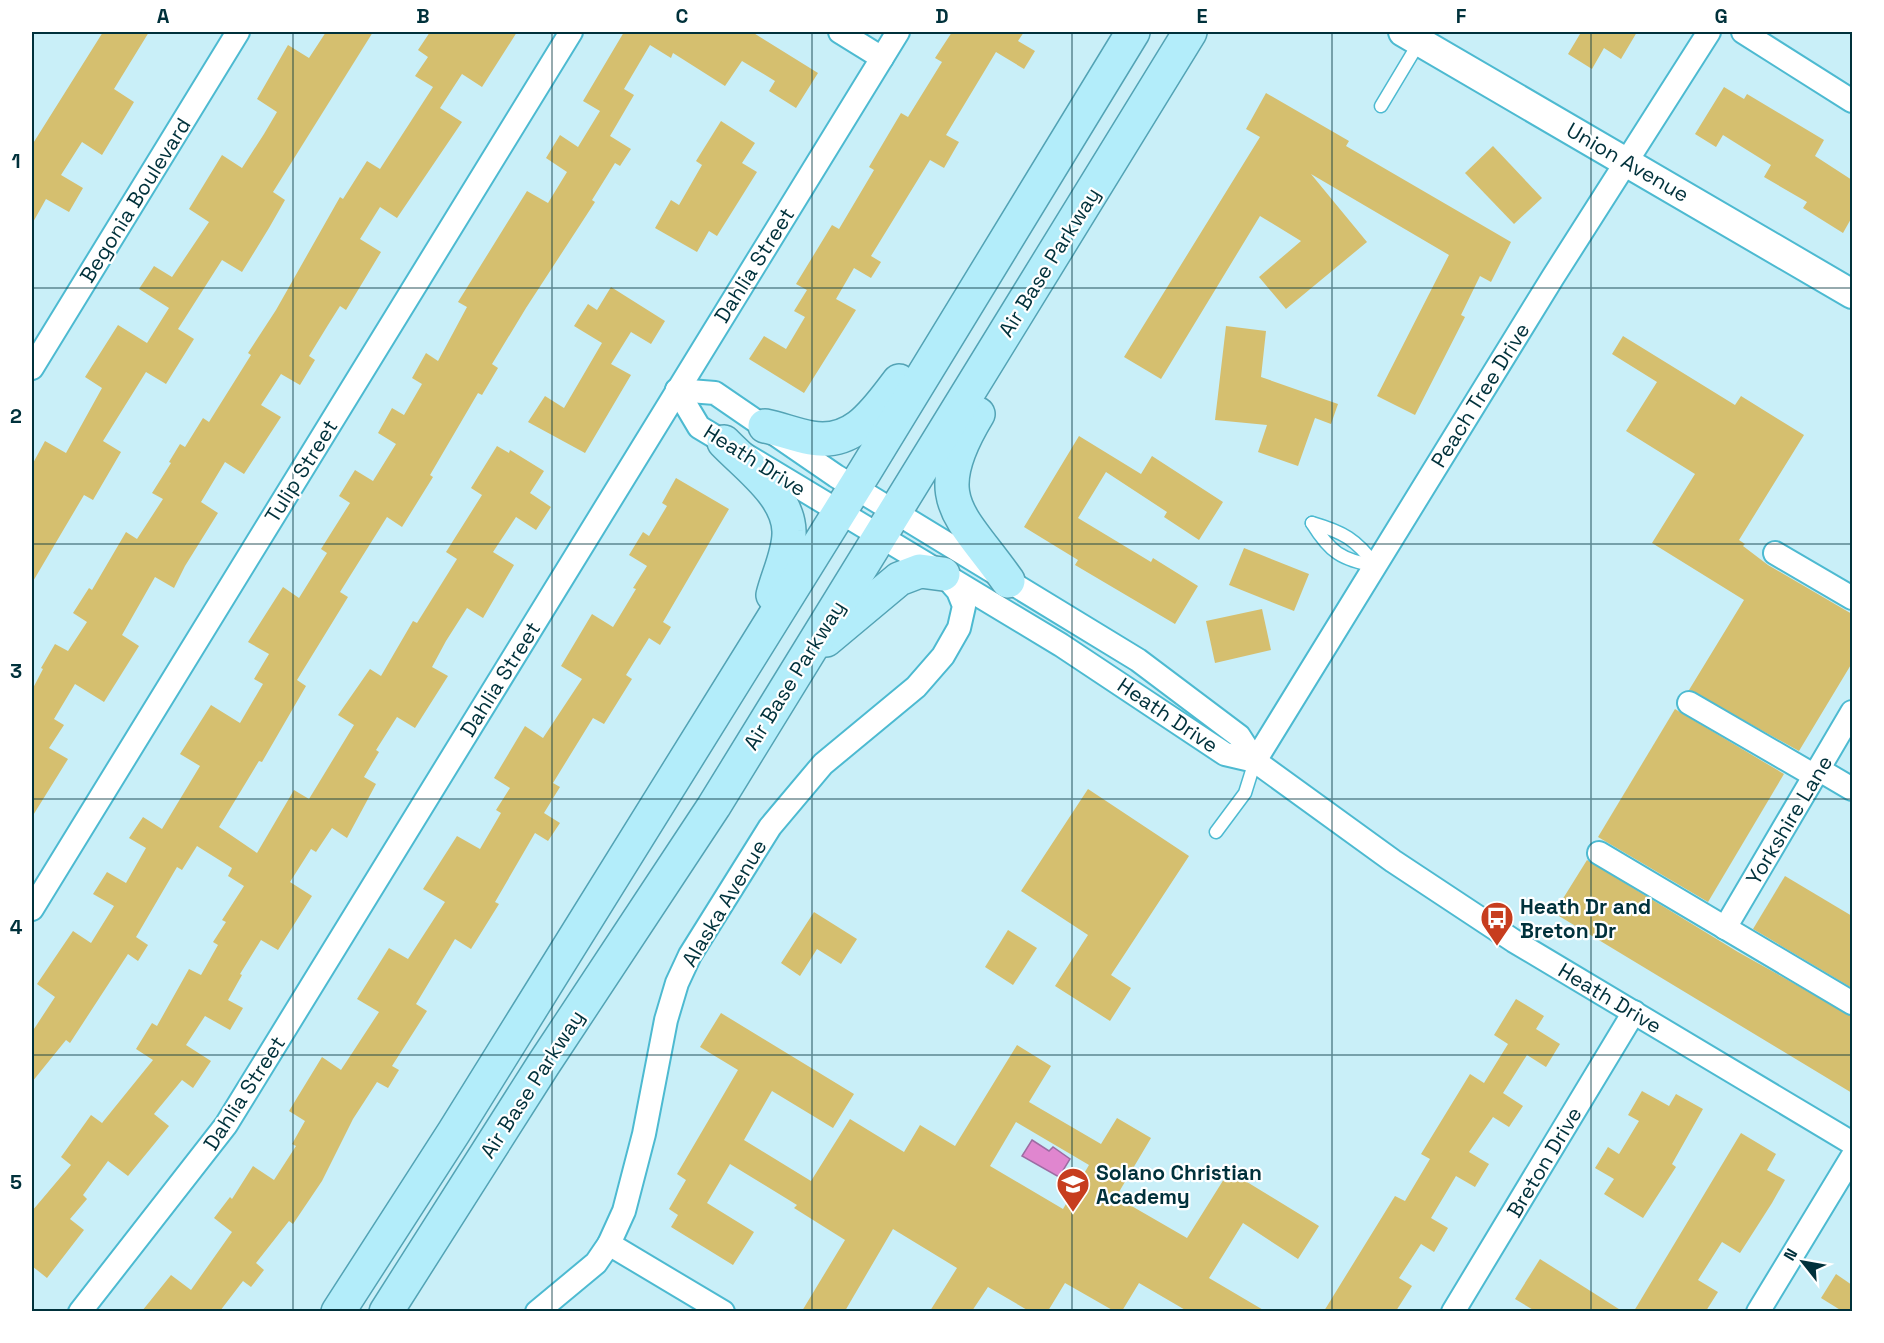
<svg xmlns="http://www.w3.org/2000/svg" width="1884" height="1343" font-family="'Space Grotesk',sans-serif">
	<style>
		.water { fill: #e086cf; stroke: #9d6ca3; stroke-width: 1.5 }
		.building { fill: #d5bf6f; fill-rule: evenodd }
		.lines { fill: none; stroke-linecap: round; stroke-linejoin: round }
		.service-casing { stroke: #4dbad1; stroke-width: 15 }
		.minor-casing { stroke: #4dbad1; stroke-width: 26 }
		.tertiary-casing { stroke: #4dbad1; stroke-width: 32 }
		.primary-casing { stroke: #53a3b5; stroke-width: 36 }
		.service { stroke: #fff; stroke-width: 12 }
		.minor { stroke: #fff; stroke-width: 22 }
		.tertiary { stroke: #fff; stroke-width: 28 }
		.primary { stroke: #b3edfa; stroke-width: 33 }
		.grid { fill: none; stroke: #00313b; stroke-width: 1.5; stroke-opacity: 0.55 }
		.labels { text-anchor: middle; dominant-baseline: central; stroke-width: 4.5; stroke-linejoin: round; paint-order: stroke }
		.street-label { font-size: 21px; fill: #00313b; stroke: #fff }
		.poi-label { font-size: 21px; font-weight: bold; fill: #00313b; stroke: #fff; text-anchor: start }
		.neatline { fill: none; stroke: #00313b; stroke-width: 2 }
		.grid-label { font-size: 20px; text-anchor: middle; font-weight: bold; fill: #00313b }
	</style>
	<rect width="100%" height="100%" fill="#c9eff8"/>
	<!-- water -->
	<path class="water" d="M1032,1140L1049,1151L1053,1147L1070,1159L1059,1177L1022,1156Z"/>
	<!-- building -->
	<g class="building">
		<path d="M103,32H149L114,89L134,102L102,155L82,142L61,175L83,188L69,212L46,199L32,224V145Z"/>
		<path d="M326,32H373L273,192L285,200L269,228L242,272L222,260L178,329L194,339L166,384L146,372L103,441L121,452L93,500L84,495L32,583V465L45,441L66,453L102,388L85,377L118,325L147,343L169,308L139,289L154,266L172,277L209,222L189,209L222,155L242,168L264,134L277,112L257,99L288,45L309,58Z"/>
		<path d="M430,32H517L482,87L462,74L440,108L462,122L397,218L380,207L360,239L381,252L346,310L340,306L328,325L309,356L315,360L300,385L281,374L261,405L281,417L244,474L225,462L201,502L218,513L185,566L174,588L155,577L122,635L139,646L104,702L75,684L54,719L64,725L49,748L68,759L32,817V690L43,669L41,668L55,644L68,651L87,622L73,613L89,588L92,590L126,532L137,539L163,499L152,493L171,463L169,462L180,444L185,447L203,418L209,422L251,355L248,353L276,310L340,197L343,199L367,161L380,169L433,87L415,76L428,57L418,50Z"/>
		<path d="M624,32H752L818,73L796,108L769,91L775,81L742,61L725,86L673,53L671,58L650,45L624,89L634,95L610,136L631,149L620,166L615,163L592,200L595,202L526,308L492,364L498,368L482,395L478,393L430,475L433,477L402,527L387,517L340,592L348,597L297,680L306,686L262,762L259,761L219,827L257,853L294,790L309,799L354,725L338,715L370,669L381,676L413,621L417,623L457,559L446,552L482,495L471,488L497,446L509,453L510,450L544,471L530,493L551,507L536,530L516,517L493,552L514,565L483,618L467,608L446,641L432,667L448,676L415,728L397,717L376,750L379,752L364,777L376,784L347,838L332,828L316,852L311,849L290,882L312,896L278,950L261,940L240,974L242,975L228,1000L243,1008L230,1030L205,1016L186,1045L211,1061L193,1088L182,1080L154,1114L169,1126L128,1176L108,1161L83,1195L87,1199L70,1219L84,1230L47,1278L32,1266V1211L71,1165L61,1157L91,1115L102,1123L153,1060L136,1049L152,1023L157,1026L189,969L201,975L218,945L213,942L226,922L222,920L244,886L228,876L232,868L197,846L182,870L177,867L136,937L148,945L138,961L128,954L70,1043L66,1040L32,1082V1032L55,997L37,984L73,931L91,943L114,906L93,894L107,872L126,883L146,848L129,838L143,817L162,829L200,766L180,754L211,705L240,723L263,684L254,679L269,654L248,642L283,587L299,598L327,553L321,549L350,503L339,496L355,470L373,481L396,444L378,433L392,408L404,415L422,384L412,378L426,353L438,361L467,307L458,302L527,191L548,203L567,172L546,158L560,135L578,147L600,111L583,101Z"/>
		<path d="M952,32H1024L1018,41L1035,51L1024,69L996,52L946,135L959,142L944,168L930,160L871,256L881,262L871,278L854,268L836,299L856,310L804,393L749,359L764,336L786,349L805,317L794,311L807,290L796,284L832,225L839,229L874,170L869,167L901,113L908,117L942,62L935,58Z"/>
		<path d="M1577,32H1637L1621,59L1604,48L1592,69L1568,54L1580,34Z"/>
		<path d="M1724,87L1744,99L1747,94L1824,140L1815,156L1852,180V217L1843,233L1803,208L1807,202L1764,177L1771,165L1723,135L1716,147L1695,134Z"/>
		<path d="M1266,93L1349,141L1346,146L1511,242L1491,282L1480,276L1461,315L1465,317L1415,415L1377,396L1449,255L1311,174L1367,242L1286,309L1259,277L1301,241L1260,216L1161,379L1124,357L1260,137L1246,129Z"/>
		<path d="M721,121L755,143L742,163L757,172L717,236L709,231L697,252L655,228L671,200L679,205L702,165L696,161Z"/>
		<path d="M1493,146L1542,198L1514,224L1465,173Z"/>
		<path d="M611,287L665,321L651,344L631,332L611,364L631,375L585,453L528,422L545,396L564,408L602,343L574,326L588,304L597,310Z"/>
		<path d="M1226,326L1266,331L1261,377L1338,404L1331,424L1315,418L1298,466L1258,452L1267,425L1215,420Z"/>
		<path d="M1623,336L1735,405L1741,396L1804,435L1739,540L1745,544L1743,546L1768,565L1852,614V663L1799,751L1689,690L1744,600L1652,543L1695,474L1626,431L1657,382L1612,354Z"/>
		<path d="M1079,436L1141,474L1152,456L1223,502L1199,540L1164,517L1167,512L1106,472L1078,518L1151,562L1153,558L1198,586L1175,624L1075,565L1078,560L1024,527Z"/>
		<path d="M676,478L729,509L663,622L671,627L660,645L649,638L626,675L632,679L604,724L593,718L553,783L560,787L544,813L560,823L548,841L535,833L495,902L499,904L471,949L455,939L416,1004L427,1011L392,1066L399,1070L388,1088L377,1082L353,1119L322,1181L293,1224L289,1221L256,1263L264,1270L251,1287L243,1281L220,1311H142L171,1275L191,1290L232,1232L214,1218L230,1197L232,1199L253,1166L274,1180L296,1146L292,1144L305,1121L289,1111L322,1057L341,1070L379,1012L357,999L389,948L408,959L445,902L423,889L457,836L480,849L501,813L496,810L510,788L494,778L525,726L543,738L582,679L561,666L592,614L613,627L636,589L633,588L647,566L629,555L643,532L649,536L667,506L662,503Z"/>
		<path d="M1244,548L1309,574L1294,611L1229,585Z"/>
		<path d="M1262,609L1271,650L1215,663L1206,621Z"/>
		<path d="M1675,709L1784,774L1708,902L1598,837Z"/>
		<path d="M1088,789L1189,856L1111,975L1131,988L1110,1021L1055,986L1088,935L1021,891Z"/>
		<path d="M1587,860L1738,952L1852,1016V1093L1554,913Z"/>
		<path d="M1785,876L1852,916V988L1753,929Z"/>
		<path d="M814,912L857,939L841,964L817,949L800,976L781,963Z"/>
		<path d="M1008,930L1037,948L1013,985L985,967Z"/>
		<path d="M1516,999L1544,1016L1536,1029L1560,1044L1546,1067L1527,1055L1503,1093L1523,1106L1509,1127L1493,1117L1469,1152L1489,1164L1475,1187L1456,1176L1431,1218L1448,1228L1434,1252L1421,1244L1399,1278L1412,1286L1396,1311H1324L1395,1196L1405,1201L1430,1159L1421,1154L1470,1074L1484,1083L1508,1044L1494,1035Z"/>
		<path d="M721,1013L854,1094L833,1128L772,1091L744,1140L811,1181L850,1119L904,1152L920,1125L955,1146L1017,1045L1051,1066L1029,1102L1101,1144L1117,1118L1151,1138L1116,1197L1187,1238L1229,1171L1319,1226L1298,1259L1243,1223L1209,1278L1265,1311H1187L1139,1283L1122,1311H1114L1065,1283L1048,1311H1029L988,1287L972,1311H930L957,1268L893,1229L845,1311H802L845,1240L794,1208L797,1205L730,1164L707,1203L754,1232L733,1265L671,1227L678,1215L669,1209L686,1180L677,1174L738,1070L700,1047ZM1016,1122L1089,1165L1063,1209L990,1166Z"/>
		<path d="M1642,1091L1669,1106L1676,1094L1703,1109L1672,1164L1676,1167L1643,1218L1604,1194L1614,1179L1595,1168L1608,1147L1619,1154L1639,1121L1628,1115Z"/>
		<path d="M1741,1133L1776,1154L1767,1170L1785,1180L1772,1203L1740,1253L1722,1242L1698,1280L1718,1292L1706,1311H1634Z"/>
		<path d="M1540,1259L1622,1311H1535L1515,1299Z"/>
		<path d="M1836,1274L1852,1285V1311H1842L1821,1298Z"/>
	</g>
	<g class="lines">
		<!-- service casing -->
		<g class="service-casing">
			<g id="service">
				<path d="M1381,106L1420,41"/>
				<path d="M1312,523C1330,552 1341,560 1376,566"/>
				<path d="M1312,523C1343,532 1356,539 1376,566"/>
				<path d="M1216,832L1245,793L1255,761"/>
			</g>
		</g>
		<!-- minor casing -->
		<g class="minor-casing">
			<g id="minor">
				<path d="M840,32L882,58"/>
				<path d="M1743,32L1852,101"/>
				<path d="M32,368L238,32"/>
				<path d="M677,390L715,393L836,476L1138,660L1239,736L1255,761L1393,861L1514,941L1852,1143"/>
				<path d="M677,390L699,427L1061,645L1225,754L1255,761"/>
				<path d="M1775,553L1852,598"/>
				<path d="M1689,703L1815,776"/>
				<path d="M1255,761L1553,277L1709,32"/>
				<path d="M1818,769L1852,789"/>
				<path d="M1599,853L1852,1003"/>
				<path d="M32,909L571,32"/>
				<path d="M1725,928L1852,712"/>
				<path d="M609,1244L723,1312"/>
				<path d="M80,1312L226,1125L898,32"/>
				<path d="M537,1312L596,1263L609,1244L624,1211L644,1134L666,1020L677,983L690,955L770,827L823,764L916,687L943,656L959,628L964,606L958,591L943,574"/>
				<path d="M1453,1312L1634,1012"/>
				<path d="M1758,1312L1852,1157"/>
			</g>
		</g>
		<!-- tertiary casing -->
		<g class="tertiary-casing">
			<path id="tertiary" d="M1403,32L1852,294"/>
		</g>
		<!-- primary casing -->
		<g class="primary-casing">
			<g id="primary">
				<path d="M978,414C926,500 960,513 1008,581"/>
				<path d="M765,426C780,429 795,435 811,438C854,446 876,411 899,381"/>
				<path d="M724,442C747,466 788,495 789,531C790,551 778,575 773,595"/>
				<path d="M826,640L899,579L920,571L943,574"/>
				<path d="M338,1312L454,1132L865,471L1133,32"/>
				<path d="M386,1312L543,1065L714,806L1190,32"/>
			</g>
		</g>
		<!-- service -->
		<use href="#service" class="service"/>
		<!-- minor -->
		<use href="#minor" class="minor"/>
		<!-- tertiary -->
		<use href="#tertiary" class="tertiary"/>
		<!-- primary -->
		<use href="#primary" class="primary"/>
	</g>
	<!-- grid -->
	<path class="grid" d="M293,32V1312M552,32V1312M812,32V1312M1072,32V1312M1332,32V1312M1591,32V1312M32,288H1852M32,544H1852M32,799H1852M32,1055H1852"/>
	<!-- icons -->
	<defs>
		<g id="bus-pin" transform="scale(1.725)"><path d="M0 17L-7.5 6A9.5 9.5 0 1 1 7.5 6Z" fill="#c73d1e" stroke="#fff"/><path d="M-5-6H5V4H4V6H2V4H-2V6H-4V4H-5ZM-3.5-4V0h7V-4ZM-3.5 1.2v1.5H-2V1.2ZM2 1.2v1.5H3.5V1.2Z" fill="#fff"/></g>
		<g id="school-pin" transform="scale(1.725)"><path d="M0 17L-7.5 6A9.5 9.5 0 1 1 7.5 6Z" fill="#c73d1e" stroke="#fff"/><path d="M0-5L7-2L0 1L-7-2ZM-4 1L0 2.5L4 1V4Q0 6-4 4Z" fill="#fff"/></g>
	</defs>
	<g fill-rule="evenodd">
		<use href="#bus-pin" x="1497" y="918"/>
		<use href="#school-pin" x="1073" y="1184"/>
	</g>
	<g class="labels">
		<!-- street labels -->
		<g class="street-label">
			<text transform="translate(1628 162) rotate(30)">Union Avenue</text>
			<text transform="translate(135 200) rotate(-58)">Begonia Boulevard</text>
			<text transform="translate(1049 262) rotate(-58)">Air Base Parkway</text>
			<text transform="translate(754 265) rotate(-58)">Dahlia Street</text>
			<text transform="translate(1480 395) rotate(-58)">Peach Tree Drive</text>
			<text transform="translate(755 460) rotate(32)">Heath Drive</text>
			<text transform="translate(301 471) rotate(-58)">Tulip Street</text>
			<text transform="translate(794 675) rotate(-58)">Air Base Parkway</text>
			<text transform="translate(500 679) rotate(-58)">Dahlia Street</text>
			<text transform="translate(1168 715) rotate(34)">Heath Drive</text>
			<text transform="translate(1789 820) rotate(-59)">Yorkshire Lane</text>
			<text transform="translate(724 903) rotate(-59)">Alaska Avenue</text>
			<text transform="translate(1610 998) rotate(31)">Heath Drive</text>
			<text transform="translate(532 1084) rotate(-57)">Air Base Parkway</text>
			<text transform="translate(244 1093) rotate(-57)">Dahlia Street</text>
			<text transform="translate(1544 1162) rotate(-59)">Breton Drive</text>
		</g>
		<!-- poi labels -->
		<g class="poi-label">
			<text x="1520" y="906">Heath Dr and<tspan x="1520" dy="24">Breton Dr</tspan></text>
			<text x="1096" y="1172">Solano Christian<tspan x="1096" dy="24">Academy</tspan></text>
		</g>
	</g>
	<!-- border -->
	<rect width="1884" height="1343" fill="none" stroke="#ffffff" stroke-width="66"/>
	<!-- north arrow -->
	<g transform="translate(1803 1262) rotate(301)" stroke="#ffffff" stroke-width="4.5" paint-order="stroke">
	<path d="M0-4.5L10 22L0 15L-10 22Z" fill="#00313b"/>
	<text y="-9" font-size="16" font-weight="bold" text-anchor="middle" fill="#00313b">N</text>
	</g>
	<rect x="33" y="33" width="1818" height="1277" class="neatline"/>
	<g class="grid-label">
		<text x="163" y="23">A</text>
		<text x="423" y="23">B</text>
		<text x="682" y="23">C</text>
		<text x="942" y="23">D</text>
		<text x="1202" y="23">E</text>
		<text x="1461" y="23">F</text>
		<text x="1721" y="23">G</text>
		<text x="16" y="168">1</text>
		<text x="16" y="423">2</text>
		<text x="16" y="678">3</text>
		<text x="16" y="934">4</text>
		<text x="16" y="1189">5</text>
	</g>
</svg>
